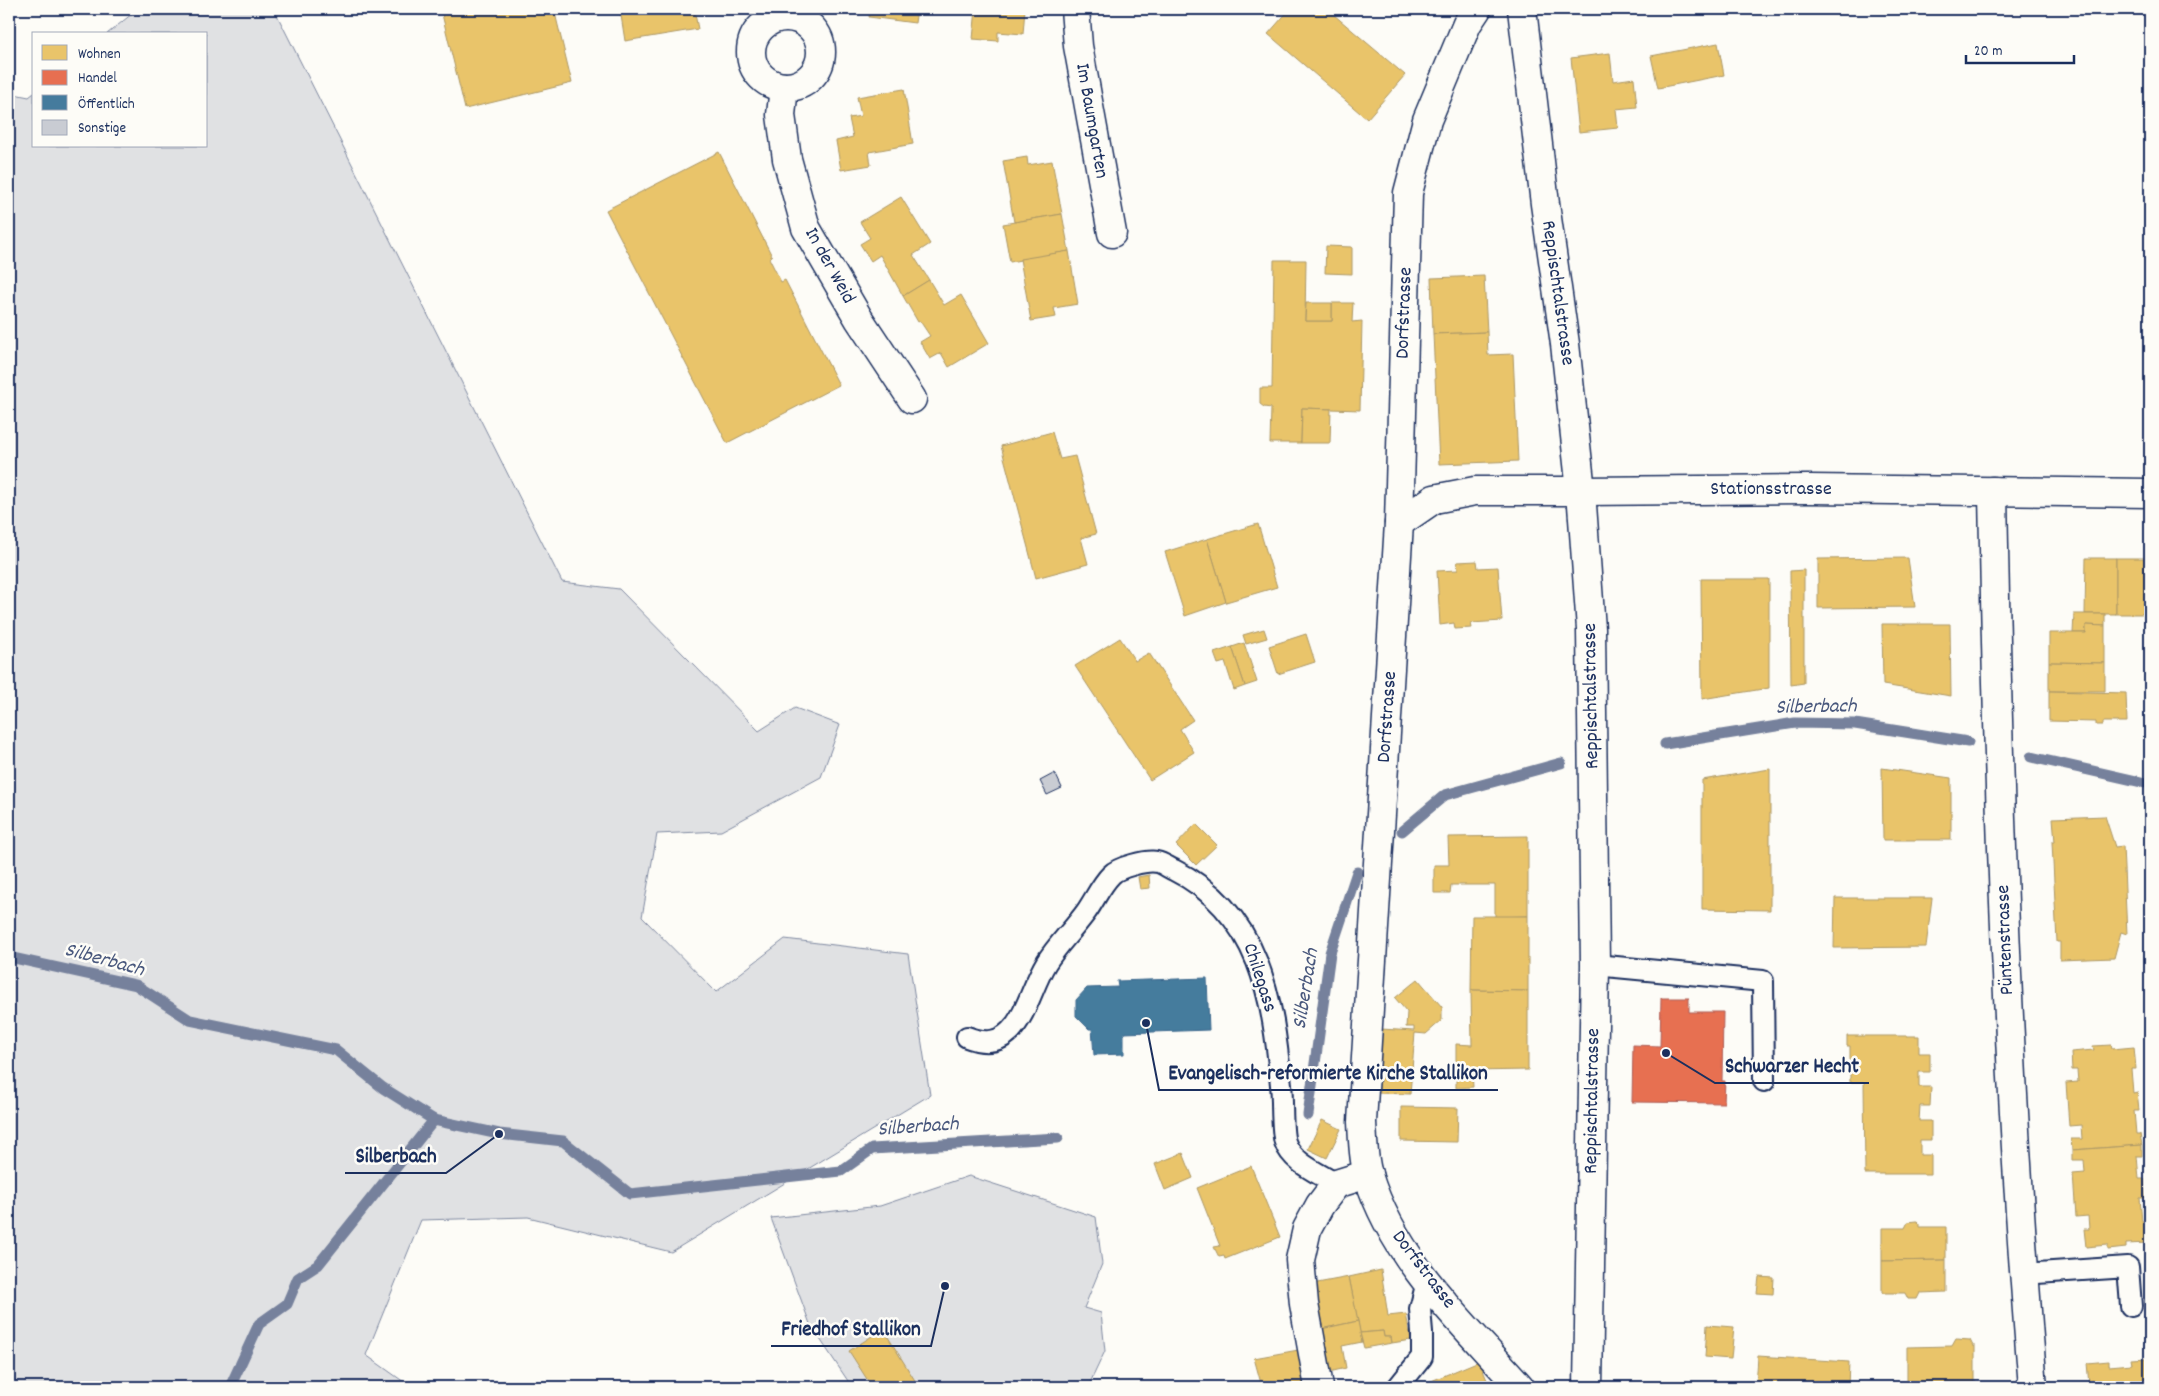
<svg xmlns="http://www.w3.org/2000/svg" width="2159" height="1396" font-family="Dekko,sans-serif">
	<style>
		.green { fill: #e0e1e3; stroke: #7e88a0 }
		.homes { fill: #e9c46a; stroke: #ab9766 }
		.shops { fill: #e76f51; stroke: #aa5c55 }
		.public { fill: #457b9d; stroke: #38648a }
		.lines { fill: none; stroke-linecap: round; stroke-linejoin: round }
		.stream { stroke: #76819c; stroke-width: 11 }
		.building { fill: #c9ccd3; stroke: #1b2f5e }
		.lane-casing { stroke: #1b2f5e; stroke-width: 24 }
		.street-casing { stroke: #1b2f5e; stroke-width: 31 }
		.secondary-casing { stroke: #1b2f5e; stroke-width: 31 }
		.lane { stroke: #fdfcf7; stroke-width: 20 }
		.street { stroke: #fdfcf7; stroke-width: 28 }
		.secondary { stroke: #fdfcf7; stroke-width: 28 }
		.labels { text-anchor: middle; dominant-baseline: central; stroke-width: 5; stroke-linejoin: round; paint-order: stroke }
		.street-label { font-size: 20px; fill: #1b2f5e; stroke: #fdfcf7 }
		.water-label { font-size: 21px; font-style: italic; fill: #49587d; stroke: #fdfcf7 }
		.leader { fill: none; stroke: #1b2f5e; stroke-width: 2 }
		.callout-dot { fill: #1b2f5e; stroke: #fdfcf7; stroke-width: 2 }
		.callout-label { font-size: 21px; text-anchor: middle; font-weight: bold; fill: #1b2f5e; stroke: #fdfcf7; stroke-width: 5; stroke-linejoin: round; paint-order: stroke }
	</style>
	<rect width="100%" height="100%" fill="#fdfcf7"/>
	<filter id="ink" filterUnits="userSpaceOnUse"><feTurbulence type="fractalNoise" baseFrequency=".02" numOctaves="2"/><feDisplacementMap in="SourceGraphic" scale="10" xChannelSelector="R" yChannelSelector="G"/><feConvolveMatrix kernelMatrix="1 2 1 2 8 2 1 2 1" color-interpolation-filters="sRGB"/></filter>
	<g filter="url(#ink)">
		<!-- green -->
		<g class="green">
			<path d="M138,9H274L562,582L619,589L759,731L795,708L840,725L821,777L721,831L657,834L642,917L716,992L785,939L908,954L930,1095L671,1252L528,1217L421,1220L366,1355L411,1387H9V93L29,97L34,93V146H206V34H107Z"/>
			<path d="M969,1176L1096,1217L1102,1264L1084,1308L1101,1313L1105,1351L1088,1387H852L810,1324L771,1218L880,1206Z"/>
		</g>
		<!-- homes -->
		<g class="homes">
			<path d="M446,9H554L572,83L465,109L441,10Z"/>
			<path d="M620,9H694L698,29L625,41Z"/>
			<path d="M870,9H917L915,23L869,17Z"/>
			<path d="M976,9H1025L1023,34L998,32V41L973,39Z"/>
			<path d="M1290,9H1327L1405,75L1367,119L1268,34Z"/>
			<path d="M1718,43L1724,75L1658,88L1651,56Z"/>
			<path d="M1610,53L1613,81L1634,78L1637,107L1616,109L1618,128L1579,132L1571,58Z"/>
			<path d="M904,89L913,144L869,152L871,165L841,170L836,141L853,137L849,118L861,116L857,97Z"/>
			<path d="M719,152L772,256L769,258L781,282L785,280L839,385L727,443L606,210Z"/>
			<path d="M1027,157L1028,165L1052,161L1062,214L1014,222L1003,161Z"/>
			<path d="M901,197L930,244L913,255L929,280L903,296L880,255L871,261L860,244L870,238L860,222Z"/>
			<path d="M1062,214L1069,251L1010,262L1003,224Z"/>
			<path d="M1326,246L1352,247V274L1325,273Z"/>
			<path d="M1069,251L1078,304L1054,308L1056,317L1031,321L1020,259Z"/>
			<path d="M1274,260H1306L1305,321H1332V303H1353L1352,322L1362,321L1360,410L1302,408L1301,443H1270L1271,408L1264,407L1260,404V388H1272Z"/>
			<path d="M1484,276L1487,332L1433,334L1431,278Z"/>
			<path d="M929,280L944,305L961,295L989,343L949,367L941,353L930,359L920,342L930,336L920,321L918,322L903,296Z"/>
			<path d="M1306,303H1332V321H1305Z"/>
			<path d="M1487,332L1488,355L1513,354L1518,461L1439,464L1433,334Z"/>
			<path d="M1302,408L1331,409L1330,443H1301Z"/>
			<path d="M1052,432L1060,459L1075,456L1096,534L1081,538L1088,564L1036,578L1001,446Z"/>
			<path d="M1258,524L1277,587L1226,602L1207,539Z"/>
			<path d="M1207,539L1226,602L1185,616L1165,552Z"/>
			<path d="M1908,558L1915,607L1818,608V559Z"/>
			<path d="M2086,558H2116V614H2085Z"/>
			<rect x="2116" y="558" width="29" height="56"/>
			<rect x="2145" y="558" width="5" height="56"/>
			<path d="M1477,561L1478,568L1498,567L1502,621L1471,623L1472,628L1455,629L1454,623L1440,625L1437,571L1458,570L1457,562Z"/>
			<path d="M1804,570V683L1791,685L1790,571Z"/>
			<path d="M1701,579H1769V688L1702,699Z"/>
			<path d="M2074,614H2105V626L2086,625V633H2073Z"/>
			<path d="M1882,624H1950L1951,696L1883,685Z"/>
			<path d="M2086,625L2105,626V663L2049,662V633H2086Z"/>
			<path d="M1264,629L1267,638L1246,644L1243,635Z"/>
			<path d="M1306,634L1315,662L1278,674L1269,646Z"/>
			<path d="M1120,638L1135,661L1149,653L1193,720L1180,729L1194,752L1150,780L1075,666Z"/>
			<path d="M1244,643L1257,682L1245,686L1232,647Z"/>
			<path d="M1232,647L1245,686L1234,690L1225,662L1218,664L1214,653Z"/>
			<path d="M2049,662L2105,663V691H2049Z"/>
			<path d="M2049,691L2126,693L2127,722H2103V725H2096V722L2049,721Z"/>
			<path d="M1882,768L1951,778V840H1883Z"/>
			<path d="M1770,769V910L1702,909V780Z"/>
			<path d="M2105,816L2115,847L2123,846L2127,934L2121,932L2114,958L2060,960V942H2057L2052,842H2055L2053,818Z"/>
			<path d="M1196,824L1217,845L1196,865L1176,845Z"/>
			<path d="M1528,836V916L1495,917V885H1451L1450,893H1434V865H1449L1448,837Z"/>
			<path d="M1149,875L1150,888L1140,889L1138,877Z"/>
			<path d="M1835,898H1932L1926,947L1834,948Z"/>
			<path d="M1472,916H1528V991L1471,990Z"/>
			<path d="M1418,979L1442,1007V1020L1426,1034L1415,1033L1410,1094L1377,1093L1381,1029L1414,1031V1027H1406L1407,1012L1395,998Z"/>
			<path d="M1471,990L1528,991V1070L1472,1071L1473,1087L1456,1088V1044L1472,1045Z"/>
			<path d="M1847,1036H1919V1053H1930V1072H1919V1087H1931L1930,1106H1920L1919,1121H1931V1140H1920V1155H1931V1174H1865L1864,1082H1850V1046H1847Z"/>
			<path d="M2111,1045L2112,1049L2134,1047L2136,1069H2131L2133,1093L2137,1092L2139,1111H2134L2136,1134H2140L2142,1145L2072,1150L2071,1139H2082L2081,1125L2069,1126L2066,1083L2078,1082L2077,1070H2072L2071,1052L2094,1050L2093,1046Z"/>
			<path d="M1401,1107L1458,1108L1457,1142L1401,1141Z"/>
			<path d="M1322,1120L1341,1129L1327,1158L1308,1149Z"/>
			<path d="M2142,1145V1156H2137L2139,1179H2144L2145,1198H2140L2142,1222H2147L2148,1243L2126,1244V1248L2108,1250V1245L2086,1247L2084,1229H2089L2088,1216L2076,1217L2073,1174L2085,1173L2084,1160H2072V1150Z"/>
			<path d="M1183,1153L1193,1178L1165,1190L1155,1164Z"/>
			<path d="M1251,1166L1280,1237L1225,1259L1224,1256L1219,1257L1214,1247L1220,1246L1197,1188Z"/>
			<path d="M1917,1221L1920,1224V1227H1946V1260L1882,1261V1228H1905L1908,1222Z"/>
			<path d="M1946,1260V1292L1920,1293L1917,1299H1908L1905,1293H1882V1261Z"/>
			<path d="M1381,1270L1388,1316L1406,1314L1411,1340L1392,1343L1391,1337H1384L1383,1331L1360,1333L1349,1277Z"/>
			<path d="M1349,1277L1358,1321L1321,1329L1312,1284Z"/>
			<path d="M1759,1277L1774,1278L1773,1294L1757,1293Z"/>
			<path d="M1358,1321L1362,1342L1342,1346L1346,1368L1329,1372L1321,1329Z"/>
			<path d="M1707,1325L1734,1327L1731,1359L1705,1357Z"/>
			<path d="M883,1329L919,1387H872L849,1351Z"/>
			<path d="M1383,1331L1384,1337H1391L1392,1343L1364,1348L1360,1333Z"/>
			<path d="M1956,1339L1970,1340L1973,1346H1975V1387H1902H1907V1347L1952,1346Z"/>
			<path d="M1304,1349L1309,1387H1262L1254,1358Z"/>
			<path d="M1758,1356L1849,1362L1848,1387H1756Z"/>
			<path d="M2149,1358L2150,1387H2085L2089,1385L2087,1363L2109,1361V1366L2132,1364L2131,1359Z"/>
			<path d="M1479,1361L1490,1387H1417Z"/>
		</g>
		<!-- shops -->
		<path class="shops" d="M1661,998H1689V1012H1723L1722,1081H1725L1724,1103L1632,1102L1633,1045L1660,1046Z"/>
		<!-- public -->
		<path class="public" d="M1207,978L1209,1030L1124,1033V1054L1094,1055L1092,1029H1089L1076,1016V1000L1087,988L1118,987L1117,981Z"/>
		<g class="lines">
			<!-- stream -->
			<g class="stream">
				<path d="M1665,744L1795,723L1855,724L1968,742"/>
				<path d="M2031,757L2150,784"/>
				<path d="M1402,831L1445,795L1561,763"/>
				<path d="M9,957L136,985L190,1020L336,1050L383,1088L434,1120L499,1134L563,1141L630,1194L841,1171L872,1149L1058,1138"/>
				<path d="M1308,1115L1330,953L1357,872"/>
				<path d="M230,1387L259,1324L287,1304L298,1278L318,1265L434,1120"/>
			</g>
		</g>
		<!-- building -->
		<path class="building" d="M1055,773L1062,788L1047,795L1040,781Z"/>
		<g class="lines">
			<!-- lane casing -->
			<g class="lane-casing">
				<g id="lane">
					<path d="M1595,965L1763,981L1764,1081"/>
					<path d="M967,1037C1020,1058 1026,995 1046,963C1057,945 1073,930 1086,912C1094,901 1101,885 1111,875C1118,867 1147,860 1157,862C1163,863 1169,868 1174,870C1260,913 1273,999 1281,1085C1283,1099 1281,1130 1285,1142C1292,1163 1319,1173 1336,1184"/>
					<path d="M2023,1274L2128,1267L2131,1306"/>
					<path d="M1398,1387L1422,1357V1332L1420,1309L1427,1282"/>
				</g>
			</g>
			<!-- street casing -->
			<g class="street-casing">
				<g id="street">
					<path d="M1075,9L1078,46L1112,233"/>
					<path d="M1477,9L1467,24L1427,120L1408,193L1399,523L1362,1122C1363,1140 1363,1158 1368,1175C1394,1260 1462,1322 1520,1387"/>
					<circle cx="786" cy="52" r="35"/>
					<path d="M784,87L781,115L787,159L806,228L859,319L912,399"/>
					<path d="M1993,491C1998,790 2008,1089 2033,1387"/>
					<path d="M1399,523L1434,499L1475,491H1581"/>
					<path d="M1319,1387L1304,1304L1300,1260L1307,1229L1320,1205L1336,1184L1368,1174"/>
				</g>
			</g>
			<!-- secondary casing -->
			<g class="secondary-casing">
				<g id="secondary">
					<path d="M1522,9L1545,204L1565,344L1581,491L1591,629L1595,965L1588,1387"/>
					<path d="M1581,491L1810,489L2150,493"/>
				</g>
			</g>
			<!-- lane -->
			<use href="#lane" class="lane"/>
			<!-- street -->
			<use href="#street" class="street"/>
			<!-- secondary -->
			<use href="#secondary" class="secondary"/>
		</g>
	</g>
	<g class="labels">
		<!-- street labels -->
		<g class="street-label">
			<text transform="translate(1091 121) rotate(80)">Im Baumgarten</text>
			<text transform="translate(829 266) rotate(61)">In der Weid</text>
			<text transform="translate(1557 293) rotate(82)">Reppischtalstrasse</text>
			<text transform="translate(1405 313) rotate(-88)">Dorfstrasse</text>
			<text x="1771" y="490">Stationsstrasse</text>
			<text transform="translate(1592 696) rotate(-91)">Reppischtalstrasse</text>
			<text transform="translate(1388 717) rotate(-86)">Dorfstrasse</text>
			<text transform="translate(2006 940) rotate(-92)">Püntenstrasse</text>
			<text transform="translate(1259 978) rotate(72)">Chilegass</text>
			<text transform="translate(1593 1101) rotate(-89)">Reppischtalstrasse</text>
			<text transform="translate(1423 1270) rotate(53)">Dorfstrasse</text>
		</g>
		<!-- water labels -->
		<g class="water-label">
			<text transform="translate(1816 708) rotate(-1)">Silberbach</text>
			<text transform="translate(104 961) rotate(15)">Silberbach</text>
			<text transform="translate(1307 989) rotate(-81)">Silberbach</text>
			<text transform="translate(918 1128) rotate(-4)">Silberbach</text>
		</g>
	</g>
	<!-- callouts -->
	<path class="leader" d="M1666 1053L1715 1083H1869M1146 1023L1159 1090H1498M499 1134L446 1173H345M945 1286L931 1346H771"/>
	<g class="callout-dot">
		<circle cx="1666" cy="1053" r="5"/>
		<circle cx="1146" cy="1023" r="5"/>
		<circle cx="499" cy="1134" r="5"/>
		<circle cx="945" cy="1286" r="5"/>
	</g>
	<g class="callout-label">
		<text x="1792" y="1072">Schwarzer Hecht</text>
		<text x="1328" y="1079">Evangelisch-reformierte Kirche Stallikon</text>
		<text x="396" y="1162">Silberbach</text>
		<text x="851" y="1335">Friedhof Stallikon</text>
	</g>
	<!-- margin -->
	<rect width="2159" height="1396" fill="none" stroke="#fdfcf7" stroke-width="30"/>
	<rect x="15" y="15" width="2129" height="1366" fill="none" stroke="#1b2f5e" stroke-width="2" filter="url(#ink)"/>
	<!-- legend -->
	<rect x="32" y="32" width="175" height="115" fill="#fdfcf7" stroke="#a3aaba"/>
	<rect x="42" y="45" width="25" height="15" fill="#e9c46a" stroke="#a3aaba"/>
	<text x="78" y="58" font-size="15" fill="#1b2f5e">Wohnen</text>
	<rect x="42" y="70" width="25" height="15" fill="#e76f51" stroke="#a3aaba"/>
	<text x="78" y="82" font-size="15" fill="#1b2f5e">Handel</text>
	<rect x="42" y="95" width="25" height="15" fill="#457b9d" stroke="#a3aaba"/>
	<text x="78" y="108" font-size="15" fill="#1b2f5e">Öffentlich</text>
	<rect x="42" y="120" width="25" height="15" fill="#c9ccd3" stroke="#a3aaba"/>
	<text x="78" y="132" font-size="15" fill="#1b2f5e">Sonstige</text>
	<!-- scale -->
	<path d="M1966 55v8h108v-8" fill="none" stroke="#1b2f5e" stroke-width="2.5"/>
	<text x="1974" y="55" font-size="15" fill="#1b2f5e" stroke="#fdfcf7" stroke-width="4" paint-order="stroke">20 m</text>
</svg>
